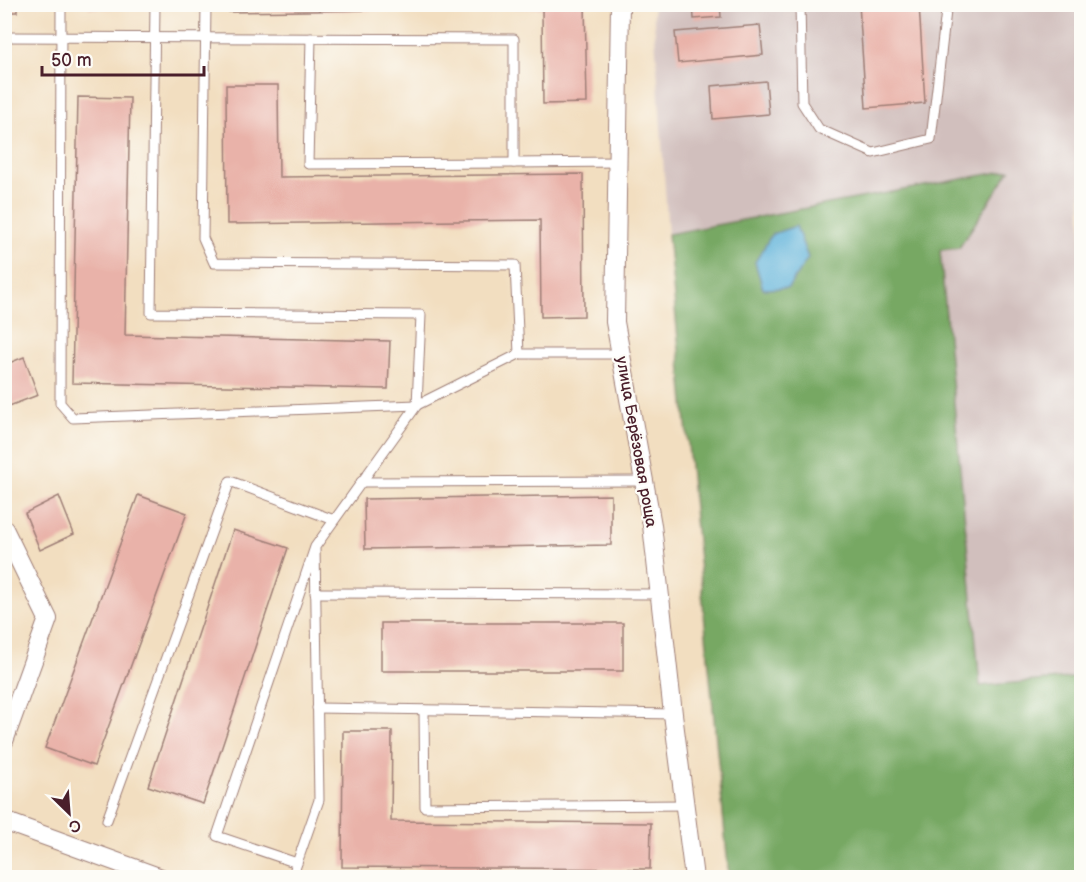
<svg xmlns="http://www.w3.org/2000/svg" width="1086" height="882" font-family="'Balsamiq Sans',sans-serif">
	<style>
		.industrial { fill: #d1bfbd }
		.forest { fill: #77a863; stroke: #606447; stroke-width: 1.5 }
		.water { fill: #5eb2da; stroke: #546882; stroke-width: 1.5 }
		.building { fill: #e9b2a9 }
		.lines { fill: none; stroke-linecap: round; stroke-linejoin: round }
		.lane-casing { stroke: #9e7e76; stroke-width: 11 }
		.street-casing { stroke: #9e7e76; stroke-width: 20 }
		.lane { stroke: #fff; stroke-width: 9 }
		.street { stroke: #fff; stroke-width: 18 }
		.labels { text-anchor: middle; dominant-baseline: central; stroke-width: 4.5; stroke-linejoin: round; paint-order: stroke }
		.street-label { font-size: 16px; fill: #4a1f2b; stroke: #fdfcf7 }
	</style>
	<rect width="100%" height="100%" fill="#fdfcf7"/>
	<filter id="ink" filterUnits="userSpaceOnUse"><feTurbulence type="fractalNoise" baseFrequency=".0167" numOctaves="2"/><feDisplacementMap in="SourceGraphic" scale="12" xChannelSelector="R" yChannelSelector="G"/><feConvolveMatrix kernelMatrix="1 2 1 2 8 2 1 2 1" color-interpolation-filters="sRGB"/></filter>
	<filter id="wash" filterUnits="userSpaceOnUse"><feTurbulence type="fractalNoise" baseFrequency=".008" numOctaves="4" result="noise"/><feDisplacementMap in="SourceGraphic" scale="24" xChannelSelector="R" yChannelSelector="G"/><feGaussianBlur stdDeviation="1.35" result="paint"/><feColorMatrix in="noise" values="0 0 0 0 0 0 0 0 0 0 0 0 0 0 0 0 0 1.4 0 .05"/><feComposite in="paint" operator="in"/></filter>
	<g filter="url(#wash)">
		<rect width="100%" height="100%" fill="#f2dec0"/>
		<!-- industrial -->
		<path class="industrial" d="M653,5H1081V677L980,687L940,250L1010,170L668,234Z"/>
		<!-- forest -->
		<path class="forest" d="M1010,170L959,248L940,250L980,686L1081,677V877H729L668,234Z"/>
		<!-- water -->
		<path class="water" d="M796,226L808,258L788,288L763,289L755,262L772,234Z"/>
		<g id="blocks">
			<!-- building -->
			<g class="building">
				<rect x="4" y="4" width="13" height="8"/>
				<path d="M89,4H133L132,9L89,8Z"/>
				<path d="M229,4H585L587,103L543,104L542,8L229,12Z"/>
				<path d="M693,4H720L721,17L694,19Z"/>
				<path d="M859,4H919L925,103L866,108Z"/>
				<path d="M760,25L763,55L678,63L675,32Z"/>
				<path d="M766,81L769,114L713,119L711,86Z"/>
				<path d="M226,85H278L279,177L583,174L584,316L541,317L540,220L227,224Z"/>
				<path d="M78,97L130,98L125,335L390,341L388,389L72,383Z"/>
				<path d="M24,357L38,395L4,408V365Z"/>
				<path d="M138,495L187,513L94,766L45,748Z"/>
				<path d="M611,495V545L365,549L364,499Z"/>
				<path d="M59,496L74,534L40,550L25,513Z"/>
				<path d="M233,530L288,548L203,804L148,786Z"/>
				<rect x="381" y="623" width="242" height="48"/>
				<path d="M343,731H392L391,821L651,823L650,869L342,867Z"/>
			</g>
		</g>
	</g>
	<g filter="url(#ink)">
		<use href="#blocks" fill-opacity="0" stroke="#9e7e76" stroke-width="1.5"/>
		<g class="lines">
			<!-- lane casing -->
			<g class="lane-casing">
				<g id="lane">
					<path d="M61,4L60,403L73,418L417,405"/>
					<path d="M155,4L151,313L421,315L417,405L519,354L515,265L214,263L203,238L206,4"/>
					<path d="M800,4L802,103L819,129L873,153L931,139L946,11L945,4"/>
					<path d="M4,37L514,39V163L618,162"/>
					<path d="M311,38L308,164L514,163"/>
					<path d="M519,354H621"/>
					<path d="M361,482L644,481"/>
					<path d="M315,547L319,800L297,863L217,836L315,547L417,405"/>
					<path d="M315,593L659,594"/>
					<path d="M317,708L673,714"/>
					<path d="M424,710L425,807L685,805"/>
					<path d="M107,820L230,481L334,520"/>
					<path d="M292,878L297,863"/>
				</g>
			</g>
			<!-- street casing -->
			<g class="street-casing">
				<g id="street">
					<path d="M620,4L615,322L652,525L673,714L694,878"/>
					<path d="M4,529L48,619L4,741"/>
					<path d="M4,821L161,878"/>
				</g>
			</g>
			<!-- lane -->
			<use href="#lane" class="lane"/>
			<!-- street -->
			<use href="#street" class="street"/>
		</g>
	</g>
	<g class="labels">
		<!-- street labels -->
		<g class="street-label">
			<text transform="translate(636 442) rotate(80)">улица Берёзовая роща</text>
		</g>
	</g>
	<!-- margin -->
	<rect width="1086" height="882" fill="none" stroke="#fdfcf7" stroke-width="24"/>
	<!-- north arrow -->
	<g transform="translate(69 813) rotate(155)" stroke="#fdfcf7" stroke-width="4.5" paint-order="stroke">
	<path d="M0-4.5L10 22L0 15L-10 22Z" fill="#4a1f2b"/>
	<text y="-9" font-size="16" font-weight="bold" text-anchor="middle" fill="#4a1f2b">С</text>
	</g>
	<!-- scale -->
	<path d="M42 66v9h162v-9" fill="none" stroke="#4a1f2b" stroke-width="3"/>
	<text x="51" y="66" font-size="18" fill="#4a1f2b" stroke="#fdfcf7" stroke-width="4.5" paint-order="stroke">50 m</text>
</svg>
